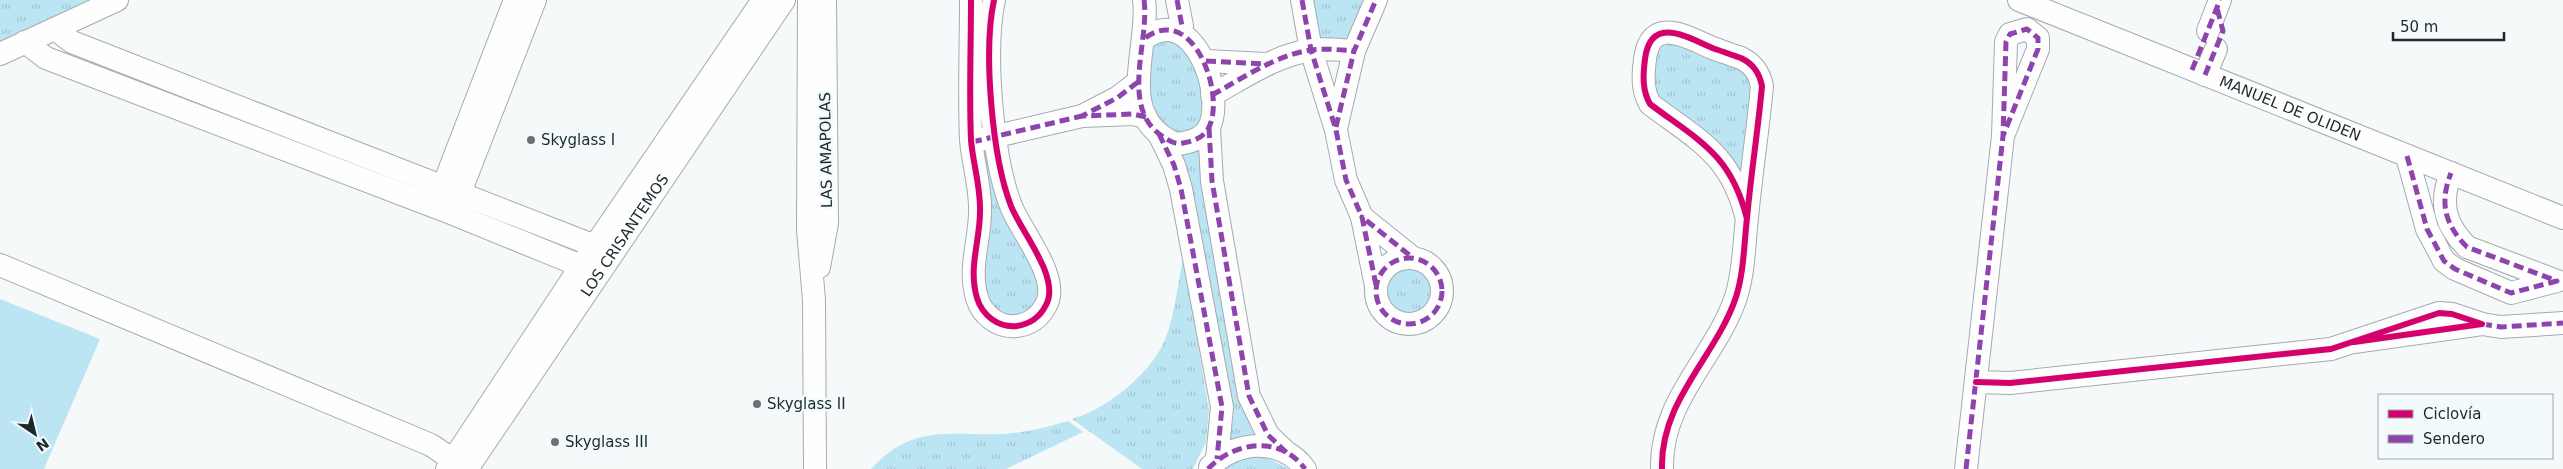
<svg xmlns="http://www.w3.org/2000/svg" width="2563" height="469" font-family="'DejaVu Sans',sans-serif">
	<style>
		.grass { fill: url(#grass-tufts) }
		.park { fill: #bce5f4 }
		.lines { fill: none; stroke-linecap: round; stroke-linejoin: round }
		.minor-casing { stroke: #a4abae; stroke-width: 24 }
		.minor { stroke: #fefefe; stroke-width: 22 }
		.quiet { stroke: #8e44ad; stroke-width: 5; stroke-dasharray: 10 5; stroke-linecap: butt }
		.cycleway-casing { stroke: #f3fafc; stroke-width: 9 }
		.cycleway { stroke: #d6006c; stroke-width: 6 }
		.poi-dot { fill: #687275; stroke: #f3fafc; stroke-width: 2 }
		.labels { text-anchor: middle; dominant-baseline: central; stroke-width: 5; stroke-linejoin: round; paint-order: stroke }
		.street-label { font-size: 15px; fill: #1c292e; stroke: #f3fafc }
		.poi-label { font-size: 15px; fill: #1c292e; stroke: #f3fafc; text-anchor: start }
	</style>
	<defs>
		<pattern id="grass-tufts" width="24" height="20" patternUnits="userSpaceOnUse" patternTransform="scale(1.25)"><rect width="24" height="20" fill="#bce5f4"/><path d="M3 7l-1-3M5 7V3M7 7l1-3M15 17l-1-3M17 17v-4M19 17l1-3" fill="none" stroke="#a1c4d2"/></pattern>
	</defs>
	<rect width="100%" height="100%" fill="#f5f9fa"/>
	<!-- grass -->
	<g class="grass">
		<path d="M0,0H89L0,42Z"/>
		<path d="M1308,0H1370L1352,37L1339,46L1319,43Z"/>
		<path d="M1161,35L1198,57C1202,88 1217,122 1182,136L1169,132L1157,115L1143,74L1147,46Z"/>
		<path d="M1673,42L1749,72L1756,89L1741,181L1658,107L1651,72L1655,46Z"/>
		<path d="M1201,144L1203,176L1247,419L1257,438L1228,444L1234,415L1187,176L1175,148Z"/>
		<path d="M981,148L988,150L1045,293L1036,309L1009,323L984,304Z"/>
		<path d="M1183,256L1209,410L1206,442L1193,469H1142L1072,419C1105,410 1146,377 1162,346C1173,327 1179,279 1183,256Z"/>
		<circle cx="1409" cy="292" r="27"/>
		<path d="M1068,421L1083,432L1006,469H871C913,423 949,436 1003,434C1025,433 1047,427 1068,421Z"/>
		<path d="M1250,456L1267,457L1289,469H1220Z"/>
	</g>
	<!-- park -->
	<path class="park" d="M0,299L100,339L44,469H0Z"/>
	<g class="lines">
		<!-- minor casing -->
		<g class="minor-casing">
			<g id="minor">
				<path d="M809,0L808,230L814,300L815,469"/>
				<path d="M971,0C971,47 969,94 971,140C973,164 981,188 980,212C980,241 968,268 977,298C982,315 998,328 1017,326C1030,324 1040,317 1046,305C1061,278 1021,232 1011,206C992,157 983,51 994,0"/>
				<path d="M1144,0C1150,41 1119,107 1162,136C1169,141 1175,145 1183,143C1193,141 1203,138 1208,129C1227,97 1193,0 1144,39"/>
				<path d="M1177,0L1182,26"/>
				<path d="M1302,0L1311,50L1336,130L1346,180L1362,217"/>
				<path id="s1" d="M2019,0L2563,218"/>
				<path d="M55,29L72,42L595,246L609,256"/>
				<path d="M2208,31L2220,0"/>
				<path d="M25,42L46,58L451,213L581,266L597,275"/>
				<path d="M0,54L117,0"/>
				<path d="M1206,61L1266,64"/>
				<path d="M2205,75L2216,49"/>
				<path d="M1138,82L1117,98L1082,116L1133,114L1146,117"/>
				<path d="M1212,95C1243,78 1276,55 1311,50C1325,48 1340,50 1354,51"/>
				<path d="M1209,128L1212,181L1249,396L1268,435L1287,453"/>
				<path d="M1336,129L1354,51L1376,0"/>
				<path d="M1159,134L1174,165L1181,189L1222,407L1217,459"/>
				<path d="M980,140L1082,116"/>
				<path d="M2407,156L2427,229L2444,261L2455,269L2511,293L2557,281L2467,247C2445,225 2439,203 2451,173"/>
				<path d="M437,202L515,0"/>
				<path d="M454,208L535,0"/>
				<circle cx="1409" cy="291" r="33"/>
				<path d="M0,265L431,445L465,468"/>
				<path d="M819,267L827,223L825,0"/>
				<path d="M1376,286L1362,217L1413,258"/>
				<path d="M2482,324L2501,327L2563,323"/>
				<path d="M1976,382L2010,383L2331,349L2439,313L2452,314L2482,324L2354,342"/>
				<path d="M1210,467C1235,440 1282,437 1305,469"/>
				<path d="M447,469L581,266L763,0"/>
				<path id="s2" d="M467,469L784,0"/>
				<path d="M1662,469C1660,400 1716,357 1736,297C1744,272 1744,244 1747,218C1751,174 1758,130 1762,86C1759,72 1753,64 1741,58C1732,55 1724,52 1715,49C1690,39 1651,13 1645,59C1643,75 1642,90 1650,104C1699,141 1731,154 1747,219"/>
				<path d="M1966,469L2003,136L2006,42L2010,34L2027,29L2038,38V49L2003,136"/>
			</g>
		</g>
		<!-- minor -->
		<use href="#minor" class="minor"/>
		<!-- quiet -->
		<g class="quiet">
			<path d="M1144,0C1150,41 1119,107 1162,136C1169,141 1175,145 1183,143C1193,141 1203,138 1208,129C1227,97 1193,0 1144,39"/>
			<path d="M1177,0L1182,26"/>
			<path d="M1302,0L1311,50L1336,130L1346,180L1362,217"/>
			<path d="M1206,61L1267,64"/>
			<path d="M2192,70L2220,0"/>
			<path d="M2205,75L2223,31L2217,8"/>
			<path d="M1138,82L1117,98L1082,116L1133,114L1146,117"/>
			<path d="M1212,95C1243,78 1276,55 1311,50C1325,48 1340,50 1354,51"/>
			<path d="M1336,127L1354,51L1376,0"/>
			<path d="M1209,128L1212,181L1249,396L1268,435L1287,453"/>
			<path d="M1159,134L1174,165L1181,189L1222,407L1217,459"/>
			<path d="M972,142L1082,116"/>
			<path d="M2407,156L2427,229L2444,261L2455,269L2511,293L2557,281L2467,247C2445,225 2439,203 2451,173"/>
			<circle cx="1409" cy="291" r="33"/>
			<path d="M1376,285L1362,217L1413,258"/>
			<path d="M2482,324L2501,327L2563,323"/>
			<path d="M1208,469C1234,441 1281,435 1305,469"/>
			<path d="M1966,469L2003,136L2006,42L2010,34L2027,29L2038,38V49L2003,136"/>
		</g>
		<!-- cycleway casing -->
		<g class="cycleway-casing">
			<g id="cycleway">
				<path d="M971,0C971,47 969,94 971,140C973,164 981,188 980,212C980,241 968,268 977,298C982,315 998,328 1017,326C1030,324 1040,317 1046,305C1061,278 1021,232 1011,206C992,157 983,51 994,0"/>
				<path d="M1976,382L2010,383L2331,349L2439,313L2452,314L2482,324L2354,342"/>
				<path d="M1662,469C1660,400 1716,357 1736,297C1744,272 1744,244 1747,218C1751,174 1758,130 1762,86C1759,72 1753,64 1741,58C1732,55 1724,52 1715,49C1690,39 1651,13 1645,59C1643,75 1642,90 1650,104C1699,141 1731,154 1747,219"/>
			</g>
		</g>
		<!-- cycleway -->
		<use href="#cycleway" class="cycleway"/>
	</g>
	<!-- markers -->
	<g class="poi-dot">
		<circle cx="531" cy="140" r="5"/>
		<circle cx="757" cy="404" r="5"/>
		<circle cx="555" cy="442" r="5"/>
	</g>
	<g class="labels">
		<!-- street labels -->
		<g class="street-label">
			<text stroke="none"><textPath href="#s1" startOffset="292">MANUEL DE OLIDEN</textPath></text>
			<text transform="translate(826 150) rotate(-91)">LAS AMAPOLAS</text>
			<text stroke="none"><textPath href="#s2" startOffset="282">LOS CRISANTEMOS</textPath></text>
		</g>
		<!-- poi labels -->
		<g class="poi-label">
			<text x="541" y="140">Skyglass I</text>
			<text x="767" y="404">Skyglass II</text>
			<text x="565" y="442">Skyglass III</text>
		</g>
	</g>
	<!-- legend -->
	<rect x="2378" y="394" width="175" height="65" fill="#f3fafc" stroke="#9da6aa"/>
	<rect x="2388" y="410" width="25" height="8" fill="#d6006c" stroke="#9da6aa"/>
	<text x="2423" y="419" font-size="15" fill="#1c292e">Ciclovía</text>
	<rect x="2388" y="435" width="25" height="8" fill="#8e44ad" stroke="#9da6aa"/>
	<text x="2423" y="444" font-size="15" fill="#1c292e">Sendero</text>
	<!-- north arrow -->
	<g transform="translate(35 434) rotate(145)" stroke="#f3fafc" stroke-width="4" paint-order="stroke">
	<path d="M0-4L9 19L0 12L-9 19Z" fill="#1c292e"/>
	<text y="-8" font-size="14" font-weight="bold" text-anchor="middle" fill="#1c292e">N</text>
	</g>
	<!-- scale -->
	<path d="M2393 32v8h111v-8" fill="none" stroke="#1c292e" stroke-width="2.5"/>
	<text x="2400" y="32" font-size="15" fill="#1c292e" stroke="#f3fafc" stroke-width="4" paint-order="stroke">50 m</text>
</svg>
